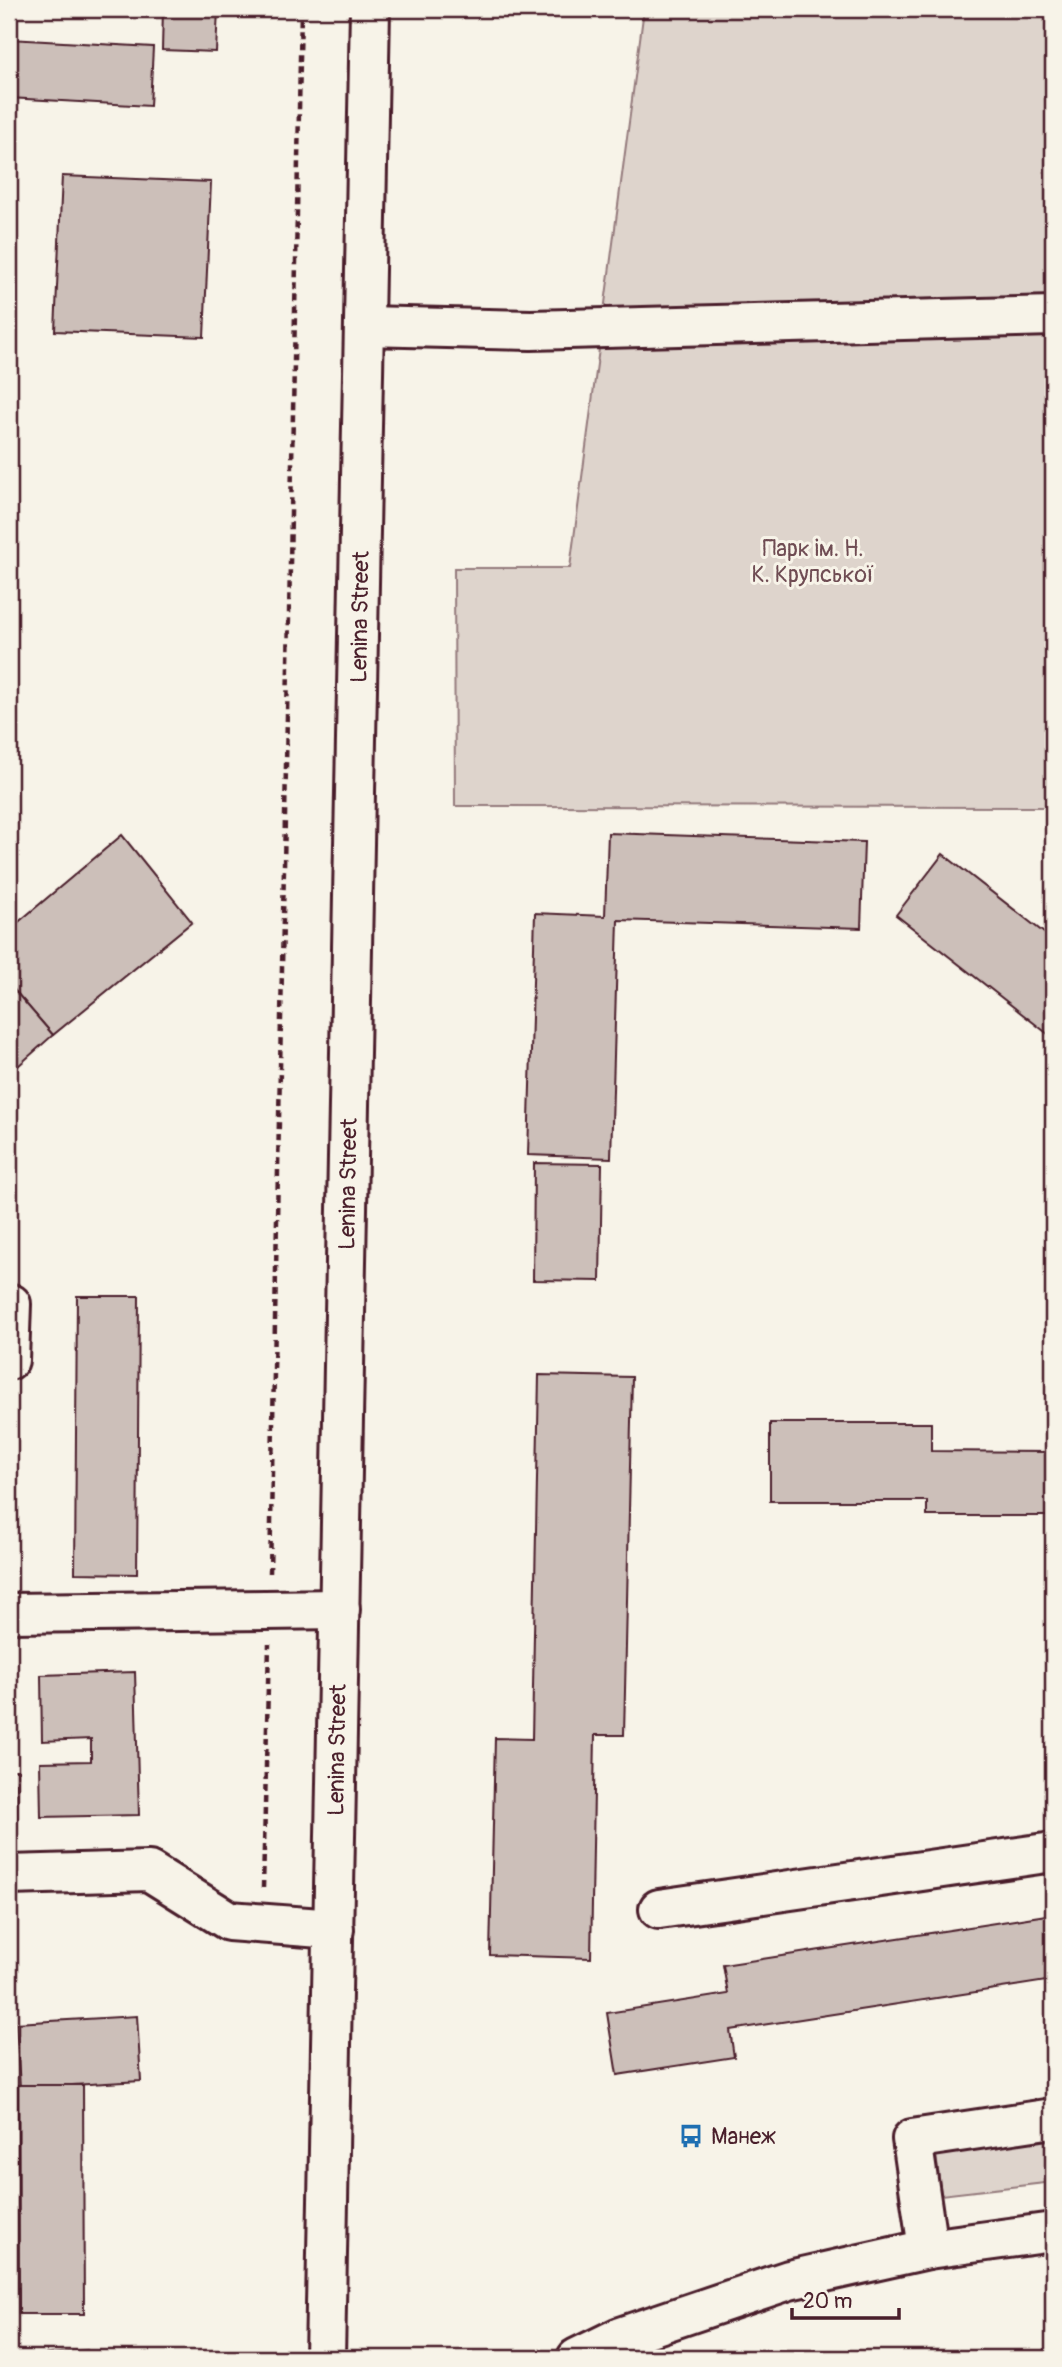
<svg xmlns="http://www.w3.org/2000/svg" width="1062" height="2367" font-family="Pangolin,sans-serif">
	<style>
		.green { fill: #ded4cc; stroke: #947a7c; stroke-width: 2 }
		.building { fill: #ccbfb9; stroke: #4a1f2b; stroke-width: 2 }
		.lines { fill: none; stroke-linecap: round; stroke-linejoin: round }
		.minor-casing { stroke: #4a1f2b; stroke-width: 44 }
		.major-casing { stroke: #4a1f2b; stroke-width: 44 }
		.path { stroke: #4a1f2b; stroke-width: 4.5; stroke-dasharray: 7 5; stroke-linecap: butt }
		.minor { stroke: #f7f3e8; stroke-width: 38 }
		.major { stroke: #f7f3e8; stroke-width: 38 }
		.labels { text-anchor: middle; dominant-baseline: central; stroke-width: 6; stroke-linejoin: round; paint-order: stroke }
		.park-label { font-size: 23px; fill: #6f4c53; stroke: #f7f3e8 }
		.street-label { font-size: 23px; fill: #4a1f2b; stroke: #f7f3e8 }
		.poi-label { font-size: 23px; fill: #4a1f2b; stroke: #f7f3e8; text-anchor: start }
	</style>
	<rect width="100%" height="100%" fill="#f7f3e8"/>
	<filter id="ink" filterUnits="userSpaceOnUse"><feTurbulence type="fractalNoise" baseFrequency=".0143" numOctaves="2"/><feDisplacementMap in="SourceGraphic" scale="14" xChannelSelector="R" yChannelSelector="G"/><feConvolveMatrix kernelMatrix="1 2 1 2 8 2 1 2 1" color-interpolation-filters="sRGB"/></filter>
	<g filter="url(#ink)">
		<!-- green -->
		<g class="green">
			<path d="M644,9H1053V807L455,806L454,568H570Z"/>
			<path d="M1053,2139V2182L941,2195L936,2154Z"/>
		</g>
		<!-- building -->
		<g class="building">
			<path d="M163,9H218L216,52L162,50Z"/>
			<path d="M9,39L153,47L150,106L9,98Z"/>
			<path d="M62,176L211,182L204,337L55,331Z"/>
			<path d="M608,833L864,842L861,928L618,920L611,1158L528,1155L535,913L605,916Z"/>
			<path d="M122,835L192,922L53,1035L9,984V930Z"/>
			<path d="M943,854L1053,940V1038L896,915Z"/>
			<path d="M9,984L53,1035L9,1074Z"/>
			<path d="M534,1163L602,1164L600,1281L533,1280Z"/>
			<path d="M77,1296H139L137,1574L75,1573Z"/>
			<path d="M539,1375L632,1377L624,1735H595L591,1958L490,1955L495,1738L532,1739Z"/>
			<path d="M770,1423H931V1451L1053,1452V1516H927V1501H770Z"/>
			<path d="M135,1672L139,1815L41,1817L40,1762L91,1761V1739L42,1741L41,1675Z"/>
			<rect x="9" y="1770" width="8" height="57"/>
			<path d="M1053,1914V1980L730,2030L734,2057L617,2075L607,2013L728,1994L723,1965Z"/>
			<path d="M137,2016L141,2081L20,2088L16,2023Z"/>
			<path d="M18,2085H83L84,2314H19Z"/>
			<path d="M87,2350L88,2358H13Z"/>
		</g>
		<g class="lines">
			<!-- minor casing -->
			<g class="minor-casing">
				<g id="minor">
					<path d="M365,326L531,330L1053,316"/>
					<path d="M9,1360L11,1304"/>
					<path d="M9,1613L340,1609"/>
					<path d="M9,1875L149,1871L229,1921L334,1929"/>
					<path d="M659,1909L1053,1852"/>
					<path d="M928,2249L912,2139L1053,2118"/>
					<path d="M325,2358L370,9"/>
				</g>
			</g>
			<!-- major casing -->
			<g class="major-casing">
				<path id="major" d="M577,2358L620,2337L789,2280L928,2249L1053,2232"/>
			</g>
			<!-- path -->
			<g class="path">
				<path d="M270,1573L301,9"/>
				<path d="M263,1888L269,1644"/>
			</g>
			<!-- minor -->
			<use href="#minor" class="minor"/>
			<!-- major -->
			<use href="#major" class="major"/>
		</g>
	</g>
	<!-- icons -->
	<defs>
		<g id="bus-bare" transform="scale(1.89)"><path d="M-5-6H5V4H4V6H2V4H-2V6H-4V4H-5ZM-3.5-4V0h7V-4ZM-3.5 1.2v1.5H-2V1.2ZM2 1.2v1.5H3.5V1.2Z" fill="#1f6fb2" stroke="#f7f3e8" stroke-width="2.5" paint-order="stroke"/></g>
	</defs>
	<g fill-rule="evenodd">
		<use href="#bus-bare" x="691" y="2136"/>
	</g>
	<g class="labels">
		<!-- park labels -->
		<g class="park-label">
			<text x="813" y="548">Парк ім. Н.<tspan x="813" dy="26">К. Крупської</tspan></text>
		</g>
		<!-- street labels -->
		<g class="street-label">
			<text transform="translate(360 617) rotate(-89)">Lenina Street</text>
			<text transform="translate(348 1184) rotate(-89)">Lenina Street</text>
			<text transform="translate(337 1750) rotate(-89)">Lenina Street</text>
		</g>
		<!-- poi labels -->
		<g class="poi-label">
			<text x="711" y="2136">Манеж</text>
		</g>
	</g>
	<!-- margin -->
	<rect width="1062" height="2367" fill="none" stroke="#f7f3e8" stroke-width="35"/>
	<rect x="18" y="18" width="1027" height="2332" fill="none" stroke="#4a1f2b" stroke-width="2.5" filter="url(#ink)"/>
	<!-- scale -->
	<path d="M792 2308v10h107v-10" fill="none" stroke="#4a1f2b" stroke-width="3.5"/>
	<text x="803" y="2308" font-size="21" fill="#4a1f2b" stroke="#f7f3e8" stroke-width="5" paint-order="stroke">20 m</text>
</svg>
